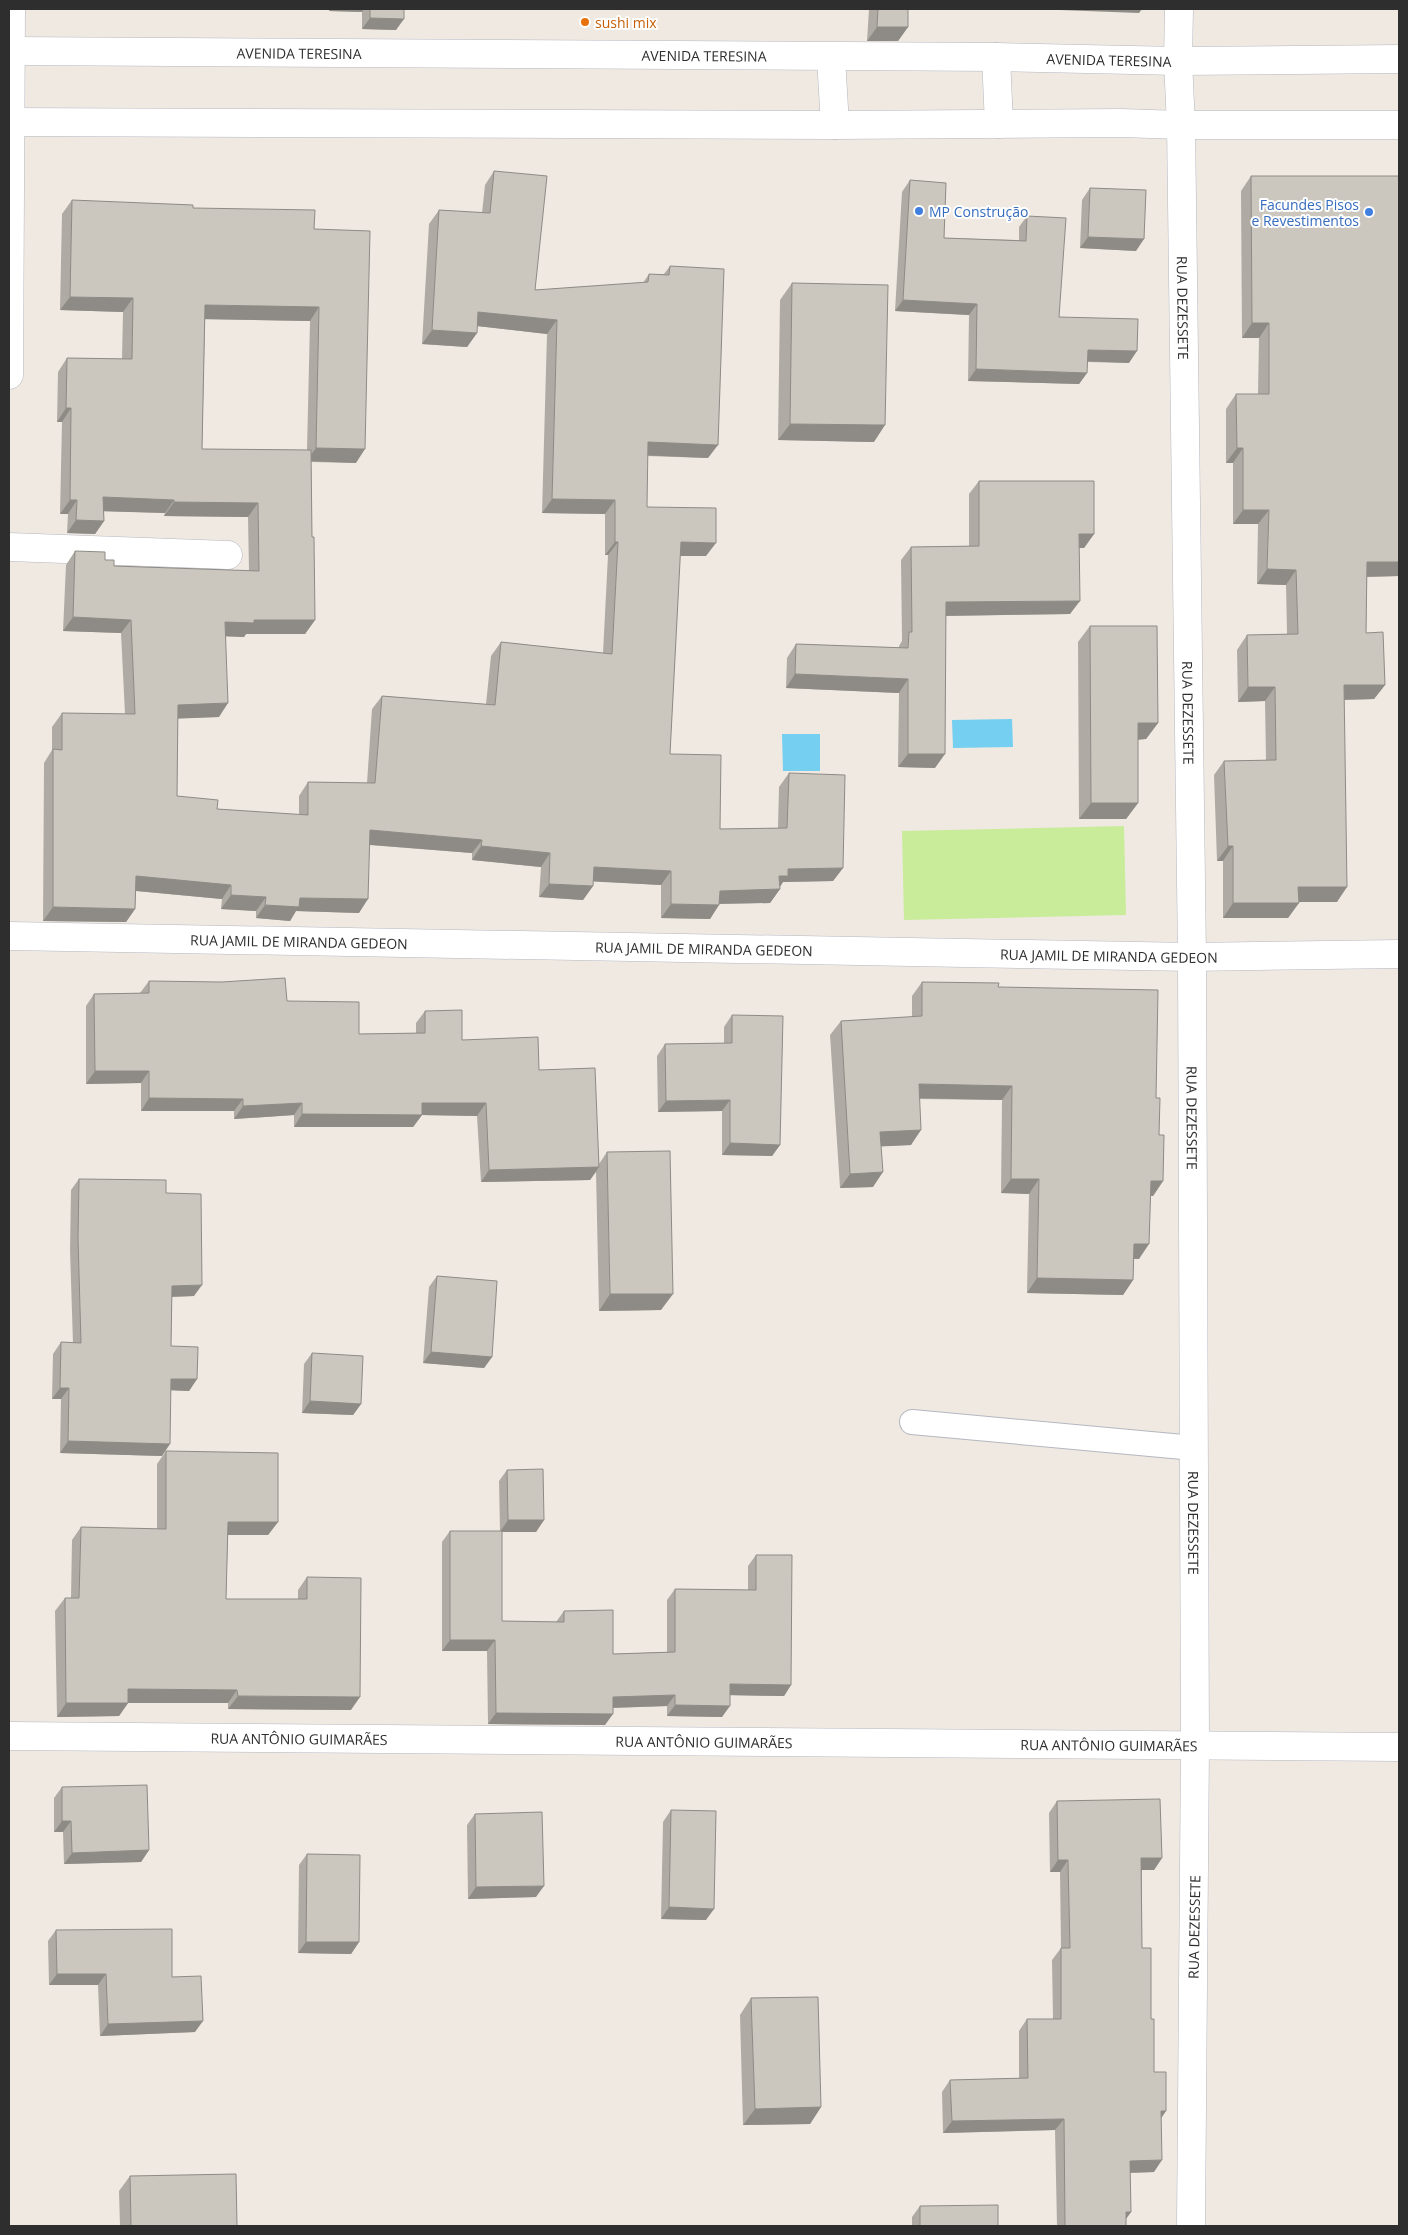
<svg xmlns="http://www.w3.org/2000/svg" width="1408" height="2235" font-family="'Open Sans',sans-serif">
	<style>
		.pitch { fill: #c9ec9a }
		.water { fill: #75cff0 }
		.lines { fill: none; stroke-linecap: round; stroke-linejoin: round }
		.lane-casing { stroke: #b4b7c1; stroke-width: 26 }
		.street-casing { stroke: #b4b7c1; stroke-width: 29 }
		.secondary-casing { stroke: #b4b7c1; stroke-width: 29 }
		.lane { stroke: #fff; stroke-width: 24 }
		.street { stroke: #fff; stroke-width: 28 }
		.secondary { stroke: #fff; stroke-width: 28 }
		.wall { fill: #afaba4; fill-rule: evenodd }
		.shaded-wall { fill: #8e8b86 }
		.building { fill: #cbc7bf; stroke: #8e8b86 }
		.food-dot { fill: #e8710a; stroke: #fff; stroke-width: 2 }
		.shop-dot { fill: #3f7fe0; stroke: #fff; stroke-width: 2 }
		.labels { text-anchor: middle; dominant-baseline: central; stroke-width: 4; stroke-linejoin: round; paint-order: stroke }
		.food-label { font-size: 14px; fill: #c56008; stroke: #fff; text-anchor: start }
		.street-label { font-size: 14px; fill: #2e2e2e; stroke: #fff }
		.shop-label { font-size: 14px; fill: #366cbe; stroke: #fff; text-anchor: end }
	</style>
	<rect width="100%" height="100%" fill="#efe9e1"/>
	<!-- pitch -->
	<path class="pitch" d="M1124,826L1126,915L904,920L902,831Z"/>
	<!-- water -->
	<g class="water">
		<path d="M1012,719L1013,747L953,748L952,720Z"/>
		<path d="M782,734H820V771H783Z"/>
	</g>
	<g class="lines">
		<!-- lane casing -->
		<g class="lane-casing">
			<path id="lane" d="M912,1422L1194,1448"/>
		</g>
		<!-- street casing -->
		<g class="street-casing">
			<g id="street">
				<path d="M9,375L11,9"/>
				<path d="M9,547L228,555"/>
				<path id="s1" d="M9,936L1192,957L1399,954"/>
				<path id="s2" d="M9,1736L1399,1747"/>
			</g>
		</g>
		<!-- secondary casing -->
		<g class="secondary-casing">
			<g id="secondary">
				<path id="s3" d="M1179,9L1178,61L1181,125L1192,957L1195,1746L1191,2226"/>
				<path id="s4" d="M9,51L996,57L1178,61L1399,59"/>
				<path d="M996,57L999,124"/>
				<path d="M831,58L835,125"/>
				<path d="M9,122L835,125L1121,123L1181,125H1399"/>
			</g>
		</g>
		<!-- lane -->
		<use href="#lane" class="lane"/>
		<!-- street -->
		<use href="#street" class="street"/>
		<!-- secondary -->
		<use href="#secondary" class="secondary"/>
	</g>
	<!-- wall -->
	<g class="wall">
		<path d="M329,9H404L396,30L362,29V12L329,11Z"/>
		<path d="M869,9H908V27L898,41H867Z"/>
		<path d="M494,171L535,290L643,283L649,274H664L670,266L708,458L647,456V507L706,556H680L670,754L720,829L778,828L779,787L789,773L843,868L833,881L783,882L780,887V889L770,903L719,904L710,919L661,918V885L593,881V886L583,900L539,897L541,867L472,860V853L369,845L359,913L296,911L290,921L256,918V911L221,909L222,899L136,891L135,909L126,922L43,921L44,763L52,750V727L62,713L125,714L121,633L63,631L66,565L75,551L105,560L114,566L249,571L248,517L164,516L165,513L104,511V521L95,534L67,533L68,514H60L62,422H57L58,372L67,358L122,359L123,312L60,310L62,214L72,200L193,208L314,229L356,463L311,462L312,537L315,620L305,634H246L244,637L226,636L219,717L178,718L177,796L217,809L299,815V796L308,782L367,783L372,709L382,696L486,704L491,656L501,642L603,653L608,555H605V514L542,513L547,334L477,326V333L467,347L422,344L429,224L439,210L482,213L485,185ZM205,319L310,321L307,450L202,449Z"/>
		<path d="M1251,176H1399V576L1367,577L1366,633L1385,685L1374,699L1344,700L1337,902H1299L1288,918H1223V861H1217L1214,775L1224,761L1266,760L1265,701L1238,702L1237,650L1247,635L1287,634L1286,585L1257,584L1258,524H1233V463H1226V409L1236,394H1258L1259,338H1242L1241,191Z"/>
		<path d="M910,180L944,238L1019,240V227L1027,216L1059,317L1129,363L1087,362V373L1079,384L968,381L969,315L895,311L902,192Z"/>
		<path d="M1090,188L1136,251L1080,248L1082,200Z"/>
		<path d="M792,283L874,442L778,440L780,300Z"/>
		<path d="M979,481L1094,534L1084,548H1079L1070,614L946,616L935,768L898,767L899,693L786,688L787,658L796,644L899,648V646L902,641L901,560L911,547L969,546V494Z"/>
		<path d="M1090,626L1158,723L1146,739L1138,740V803L1126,819H1079L1078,642Z"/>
		<path d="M149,981L287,1001L359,1034L416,1033V1023L425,1011L462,1040L539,1070L599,1164L607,1152L661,1310L599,1311L596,1172L590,1180L481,1182L477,1116L422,1115L413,1127H294V1115L234,1119V1111H141V1083L86,1084V1006L94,994L140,993Z"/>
		<path d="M922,982L998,987L1156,1098L1163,1181L1153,1196H1151L1139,1259H1134L1133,1280L1123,1295L1027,1293L1029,1194L1001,1193L1002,1100L919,1099L911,1145L881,1146L873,1187L840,1188L830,1035L841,1021L912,1017V996Z"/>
		<path d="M732,1015L780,1145L772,1156L722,1155V1111L658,1112L657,1056L665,1044L724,1043V1027Z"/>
		<path d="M79,1179L166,1193L194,1296L172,1297L171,1346L197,1379L189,1391L171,1390L162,1456L60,1453L61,1399H52L53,1354L61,1342L73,1343L70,1250L71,1190Z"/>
		<path d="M437,1276L492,1357L484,1368L423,1363L429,1287Z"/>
		<path d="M312,1353L361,1404L353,1415L302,1413L304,1364Z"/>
		<path d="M166,1451L278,1522L268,1535H228L226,1599H298V1590L307,1577L351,1710L228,1709V1703H128L119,1716L57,1717L55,1611L65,1598H71L72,1540L81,1527L157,1529V1464Z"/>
		<path d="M507,1470L544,1520L536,1532H502V1621L556,1622L564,1611L613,1654L667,1652V1600L675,1589L748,1590V1566L756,1555L791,1685L784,1696L730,1695L722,1717L667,1716V1706L613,1708L605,1725L488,1724L487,1651H442V1542L450,1531H500L499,1481Z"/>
		<path d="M62,1787L149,1850L141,1862L64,1864L63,1832H54V1798Z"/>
		<path d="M1057,1801L1162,1858L1154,1870H1142V1948L1151,2019L1154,2072L1161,2118L1154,2172L1130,2173L1131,2212L1126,2219V2226H1057L1055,2130L943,2133L942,2092L950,2080L1019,2078V2031L1027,2019H1053L1052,1960L1061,1948L1060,1872H1050L1049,1813Z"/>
		<path d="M671,1810L706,1920L661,1919L663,1822Z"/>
		<path d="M475,1814L536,1897L468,1899L467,1825Z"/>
		<path d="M307,1854L359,1942L351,1954L298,1953L299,1865Z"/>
		<path d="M56,1930L172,1977L195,2032L100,2036L98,1985H49L48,1941Z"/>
		<path d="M751,1998L821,2107L810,2124L743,2125L740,2015Z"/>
		<path d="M130,2176L237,2226H120L119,2191Z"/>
		<path d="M920,2206L998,2226H912V2217Z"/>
	</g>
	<!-- shaded-wall -->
	<g class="shaded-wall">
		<path d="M331,9H364L362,12L329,11Z"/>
		<path d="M587,9H664L662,10Z"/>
		<path d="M1033,9H1142L1139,13Z"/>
		<path d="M370,18L404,19L396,30L362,29Z"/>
		<path d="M877,27H908L898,41H867Z"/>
		<path d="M1088,237L1144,239L1136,251L1080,248Z"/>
		<path d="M70,297L133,298L123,312L60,310Z"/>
		<path d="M903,300L977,304L969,315L895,311Z"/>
		<path d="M205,305L319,307L310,321L195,319Z"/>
		<path d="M478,312L557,320L547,334L468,325Z"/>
		<path d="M1252,323H1269L1259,338H1242Z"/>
		<path d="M432,330L477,333L467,347L422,344Z"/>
		<path d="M1088,350L1137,351L1129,363L1080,361Z"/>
		<path d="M976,369L1087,373L1079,384L968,381Z"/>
		<path d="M66,408H71L62,422H57Z"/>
		<path d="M790,424L885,425L874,442L778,440Z"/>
		<path d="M648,442L718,445L708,458L638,455Z"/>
		<path d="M316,448L365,449L356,463L306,461Z"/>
		<path d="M1237,448H1243L1233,463H1226Z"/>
		<path d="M103,497L174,500L165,513L94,511Z"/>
		<path d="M552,499L615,500L605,514L542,513Z"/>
		<path d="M70,500H77L68,514H60Z"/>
		<path d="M174,502L258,503L248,517L164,516Z"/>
		<path d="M1243,510H1269L1258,524H1233Z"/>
		<path d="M76,520L104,521L95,534L67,533Z"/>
		<path d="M1079,534H1094L1084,548H1069Z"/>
		<path d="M615,542H618L608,555H605Z"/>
		<path d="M681,542L716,543L706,556H671Z"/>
		<path d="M1367,562H1399V576L1357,577Z"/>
		<path d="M1267,569L1296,570L1286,585L1257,584Z"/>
		<path d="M1080,601L1070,614L936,616L946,602Z"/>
		<path d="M73,617L131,620L121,633L63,631Z"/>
		<path d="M254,620H315L305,634H246L244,637L215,636L225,622Z"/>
		<path d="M795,674L908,679L899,693L786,688Z"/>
		<path d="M1344,685H1385L1374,699L1334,700Z"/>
		<path d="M1248,687H1275L1265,701L1238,702Z"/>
		<path d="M228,703L219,717L169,719L178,705Z"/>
		<path d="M1138,723H1158L1146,739L1126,740Z"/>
		<path d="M908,754H945L935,768L898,767Z"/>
		<path d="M1091,803H1138L1126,819H1079Z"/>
		<path d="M370,830L482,840L472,853L360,844Z"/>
		<path d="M481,846L550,853L541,867L472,860Z"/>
		<path d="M1228,846H1233L1223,861H1217Z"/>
		<path d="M594,867L671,871L661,885L584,881Z"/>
		<path d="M843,868L833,881L783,882L778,889H780L770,903L710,904L720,891L779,876L788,869Z"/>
		<path d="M136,876L231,885L222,899L126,890Z"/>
		<path d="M549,884L593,886L583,900L539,897Z"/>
		<path d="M1298,887H1347L1337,902H1288Z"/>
		<path d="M231,895L266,897L256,911L221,909Z"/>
		<path d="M300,898L368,899L359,913L296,911L290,921L256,918L265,905Z"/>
		<path d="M1233,903H1299L1288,918H1223Z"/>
		<path d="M671,904L719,905L710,919L661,918Z"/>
		<path d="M53,907L135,909L126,922L43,921Z"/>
		<path d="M95,1071H149L141,1083L86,1084Z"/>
		<path d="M919,1084L1012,1086L1002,1100L908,1098Z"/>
		<path d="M149,1098L243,1099L234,1111H141Z"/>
		<path d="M730,1100L722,1111L658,1112L666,1101Z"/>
		<path d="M302,1103L294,1115L234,1119L243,1106Z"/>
		<path d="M422,1103H486L477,1116L422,1115L413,1127H294L302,1114Z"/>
		<path d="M921,1130L911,1145L870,1147L880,1132Z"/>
		<path d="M730,1143L780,1145L772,1156L722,1155Z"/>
		<path d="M599,1167L590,1180L481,1182L489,1170Z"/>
		<path d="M883,1172L873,1187L840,1188L850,1174Z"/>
		<path d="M1011,1179H1039L1029,1194L1001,1193Z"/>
		<path d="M1151,1181H1163L1153,1196L1141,1195Z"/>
		<path d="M1134,1244H1149L1139,1259L1124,1258Z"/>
		<path d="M1037,1278L1133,1280L1123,1295L1027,1293Z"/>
		<path d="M202,1285L194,1296L164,1297L172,1286Z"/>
		<path d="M610,1294H673L661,1310L599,1311Z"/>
		<path d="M431,1352L492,1357L484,1368L423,1363Z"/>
		<path d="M171,1379H197L189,1391L163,1390Z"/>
		<path d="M60,1388H69L61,1399H52Z"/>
		<path d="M310,1401L361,1404L353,1415L302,1413Z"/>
		<path d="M68,1441L170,1444L162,1456L60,1453Z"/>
		<path d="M508,1520H544L536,1532H500Z"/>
		<path d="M228,1522H278L268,1535H219Z"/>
		<path d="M450,1640H495L487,1651H442Z"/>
		<path d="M730,1684L791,1685L784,1696L722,1695Z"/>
		<path d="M128,1689L237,1690L228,1703H119Z"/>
		<path d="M675,1695L667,1706L605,1708L613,1697Z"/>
		<path d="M238,1696L360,1697L351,1710L228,1709Z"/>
		<path d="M66,1703H128L119,1716L57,1717Z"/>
		<path d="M675,1705L730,1706L722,1717L667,1716Z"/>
		<path d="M496,1713L613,1714L605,1725L488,1724Z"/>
		<path d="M62,1821H71L63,1832H54Z"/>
		<path d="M149,1850L141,1862L64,1864L72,1853Z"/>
		<path d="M1141,1858H1162L1154,1870H1133Z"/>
		<path d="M1058,1860H1068L1060,1872H1050Z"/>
		<path d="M544,1886L536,1897L468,1899L476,1887Z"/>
		<path d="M669,1907L714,1909L706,1920L661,1919Z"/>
		<path d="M306,1942H359L351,1954L298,1953Z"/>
		<path d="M57,1974H106L98,1985H49Z"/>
		<path d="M203,2021L195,2032L100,2036L108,2024Z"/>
		<path d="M821,2107L810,2124L743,2125L755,2109Z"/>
		<path d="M1161,2111H1166L1158,2123Z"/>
		<path d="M1064,2119L1055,2130L943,2133L952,2121Z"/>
		<path d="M1162,2160L1154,2172L1122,2173L1130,2161Z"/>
		<path d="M1126,2212H1131L1122,2224Z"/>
	</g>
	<!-- building -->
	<g class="building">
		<path d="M370,9H404V19L370,18Z"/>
		<path d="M878,9H908V27H877Z"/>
		<path d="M494,171L547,176L535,290L648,282L649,274L669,275L670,266L724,269L718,445L648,442L647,507L716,508V543L681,542L670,754L721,755L720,829L787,828L789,773L845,775L843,868L788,869V876H779L780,889L720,891L719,905L671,904V871L594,867L593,886L549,884L550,853L481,846L482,840L370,830L368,899L300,898L299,907L265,905L266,897L231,895V885L136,876L135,909L53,907V749L62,750V713L135,714L131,620L73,617L75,551L105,552V560H114V566L259,571L258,503L174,502V500L103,497L104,521L76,520L77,500H70L71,408H66L67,358L132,359L133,298L70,297L72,200L193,205V208L315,210L314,229L370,231L365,449L316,448L319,307L205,305L202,449L311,450L312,537H314L315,620H254V623L225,622L228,703L178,705L177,796L218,800L217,809L308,815V782L375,783L382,696L495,705L501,642L612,654L618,542H615V500L552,499L557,320L478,312L477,333L432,330L439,210L490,213Z"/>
		<path d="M1251,176H1399V562H1367L1366,633L1383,632L1385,685H1344L1347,887H1298L1299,903H1233V846H1228L1224,761L1276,760L1275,687H1248L1247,635L1298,634L1296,570L1267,569L1269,510H1243V448H1237L1236,394H1269V323H1252Z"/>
		<path d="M910,180L946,183L944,238L1026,241L1027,216L1066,218L1059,317L1138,319L1137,351L1088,350L1087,373L976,369L977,304L903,300Z"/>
		<path d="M1090,188L1146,190L1144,239L1088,237Z"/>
		<path d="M792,283L888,285L885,425L790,424Z"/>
		<path d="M979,481H1094V534H1079L1080,601L946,602L945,754H908V679L795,674L796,644L908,648L909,632H912L911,547L979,546Z"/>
		<path d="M1090,626H1157L1158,723H1138V803H1091Z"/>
		<path d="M285,978L287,1001L359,1002V1034L425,1033V1011L462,1010V1040L538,1037L539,1070L595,1068L599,1167L489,1170L486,1103H422V1115L302,1114V1103L243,1106V1099L149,1098V1071H95L94,994L149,993V981L222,982Z"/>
		<path d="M922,982L999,983L998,987L1158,990L1156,1098H1160L1159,1135H1164L1163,1181H1151L1149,1244H1134L1133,1280L1037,1278L1039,1179H1011L1012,1086L919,1084L921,1130L880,1132L883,1172L850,1174L841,1021L922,1016Z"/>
		<path d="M732,1015L783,1016L780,1145L730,1143V1100L666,1101L665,1044L732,1043Z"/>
		<path d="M670,1151L673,1294H610L607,1152Z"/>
		<path d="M79,1179L166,1180V1193L201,1194L202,1285L172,1286L171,1346L198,1347L197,1379H171L170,1444L68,1441L69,1388H60L61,1342L81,1343L78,1238Z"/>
		<path d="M437,1276L497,1281L492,1357L431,1352Z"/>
		<path d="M312,1353L363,1356L361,1404L310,1401Z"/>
		<path d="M166,1451L278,1453V1522H228L226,1599H307V1577L361,1578L360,1697L238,1696L237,1690L128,1689V1703H66L65,1598H79L81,1527L166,1529Z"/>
		<path d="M543,1469L544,1520H508L507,1470Z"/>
		<path d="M450,1531H502V1621L564,1622V1611L613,1610V1654L675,1652V1589L756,1590V1555H792L791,1685L730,1684V1706L675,1705V1695L613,1697V1714L496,1713L495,1640H450Z"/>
		<path d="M147,1785L149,1850L72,1853L71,1821H62V1787Z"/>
		<path d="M1160,1799L1162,1858H1141L1142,1948H1151V2019H1154V2072H1166V2111H1161L1162,2160L1130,2161L1131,2212H1126V2226H1065L1064,2119L952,2121L950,2080L1028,2078L1027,2019H1061V1948H1070L1068,1860H1058L1057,1801Z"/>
		<path d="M671,1810L716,1811L714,1909L669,1907Z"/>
		<path d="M542,1812L544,1886L476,1887L475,1814Z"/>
		<path d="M307,1854L360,1855L359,1942H306Z"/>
		<path d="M172,1929V1977L201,1976L203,2021L108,2024L106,1974H57L56,1930Z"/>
		<path d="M818,1997L821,2107L755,2109L751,1998Z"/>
		<path d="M236,2174L237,2226H131L130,2176Z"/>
		<path d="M998,2205V2226H920V2206Z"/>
	</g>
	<!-- markers -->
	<circle class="food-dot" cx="585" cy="22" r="5"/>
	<g class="shop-dot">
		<circle cx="919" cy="211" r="5"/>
		<circle cx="1369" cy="212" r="5"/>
	</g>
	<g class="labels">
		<!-- food labels -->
		<g class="food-label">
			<text x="595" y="22">sushi mix</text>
		</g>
		<!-- street labels -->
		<g class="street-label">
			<text stroke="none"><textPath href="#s4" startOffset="290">AVENIDA TERESINA</textPath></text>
			<text stroke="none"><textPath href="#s4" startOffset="695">AVENIDA TERESINA</textPath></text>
			<text stroke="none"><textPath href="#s4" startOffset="1100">AVENIDA TERESINA</textPath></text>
			<text stroke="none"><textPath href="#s3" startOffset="299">RUA DEZESSETE</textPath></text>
			<text stroke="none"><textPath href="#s3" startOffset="704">RUA DEZESSETE</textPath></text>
			<text stroke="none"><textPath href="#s1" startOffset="290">RUA JAMIL DE MIRANDA GEDEON</textPath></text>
			<text stroke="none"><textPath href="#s1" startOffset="695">RUA JAMIL DE MIRANDA GEDEON</textPath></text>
			<text stroke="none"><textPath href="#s1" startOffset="1100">RUA JAMIL DE MIRANDA GEDEON</textPath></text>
			<text stroke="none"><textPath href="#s3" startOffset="1109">RUA DEZESSETE</textPath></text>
			<text stroke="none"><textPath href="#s3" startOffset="1514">RUA DEZESSETE</textPath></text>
			<text stroke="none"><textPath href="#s2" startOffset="290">RUA ANTÔNIO GUIMARÃES</textPath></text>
			<text stroke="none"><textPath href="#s2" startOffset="695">RUA ANTÔNIO GUIMARÃES</textPath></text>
			<text stroke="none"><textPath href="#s2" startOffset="1100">RUA ANTÔNIO GUIMARÃES</textPath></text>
			<text transform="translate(1194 1927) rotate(-89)">RUA DEZESSETE</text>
		</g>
		<!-- shop labels -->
		<g class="shop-label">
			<text x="1359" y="204">Facundes Pisos<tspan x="1359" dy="16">e Revestimentos</tspan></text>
			<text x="929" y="211" text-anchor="start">MP Construção</text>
		</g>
	</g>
	<!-- border -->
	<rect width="1408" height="2235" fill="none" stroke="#2e2e2e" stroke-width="20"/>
</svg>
